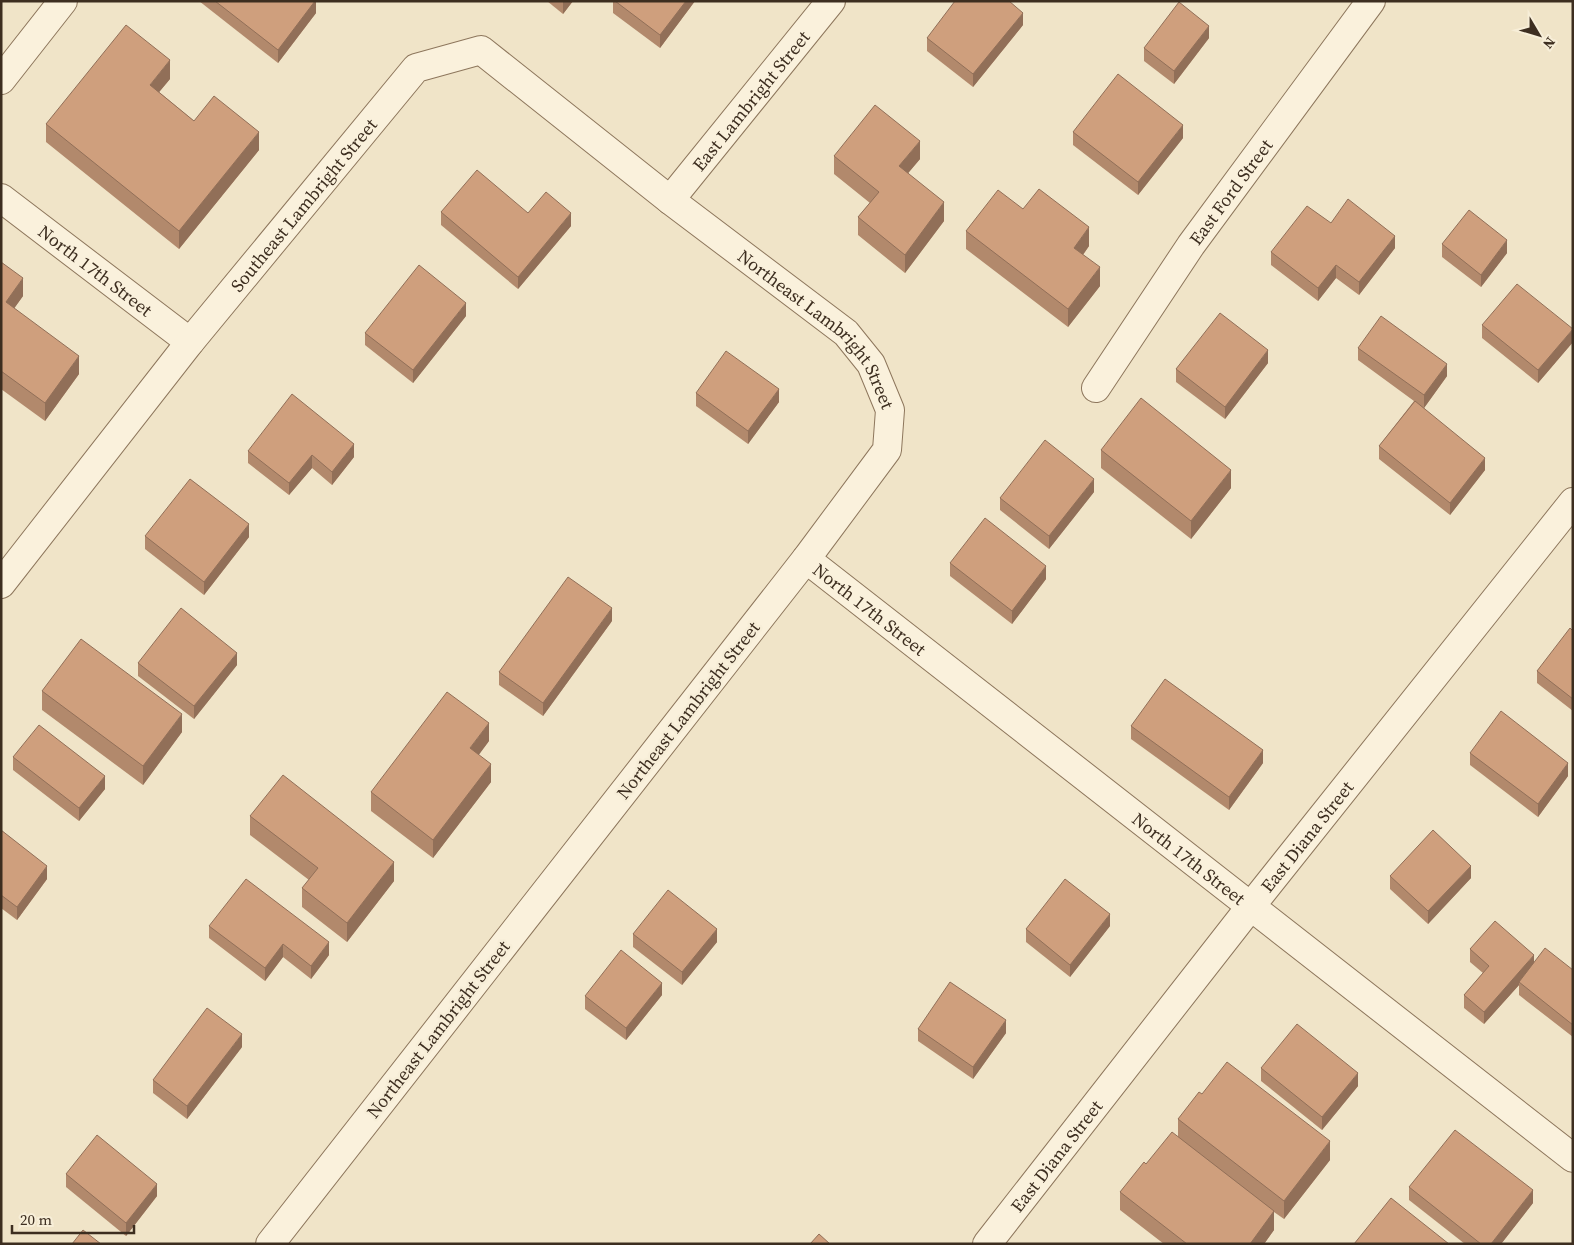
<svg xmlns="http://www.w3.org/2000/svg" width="1574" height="1245" font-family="'Source Serif 4',serif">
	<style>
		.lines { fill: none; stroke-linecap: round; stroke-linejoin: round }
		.minor-casing { stroke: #8d765c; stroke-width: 30 }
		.minor { stroke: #faf1dc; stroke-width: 28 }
		.wall { fill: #b2896c }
		.shaded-wall { fill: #916f58 }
		.building { fill: #cf9f7d; stroke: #916f58 }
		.labels { text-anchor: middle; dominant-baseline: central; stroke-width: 5; stroke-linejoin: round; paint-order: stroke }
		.street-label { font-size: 18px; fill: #3d2e20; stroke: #f7eed8 }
	</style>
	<rect width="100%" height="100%" fill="#f0e4c8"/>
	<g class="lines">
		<!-- minor casing -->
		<g class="minor-casing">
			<g id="minor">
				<path d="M1,80L63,1"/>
				<path id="s1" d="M1,198L190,342"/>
				<path id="s2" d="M670,200L831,1"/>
				<path id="s3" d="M1096,388L1191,245L1371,1"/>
				<path id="s4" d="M806,559L1573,1158"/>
				<path id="s5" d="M1,584L190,342L416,68L481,50L670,200L846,333L871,364L890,410L887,450L806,559L270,1244"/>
				<path id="s6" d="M987,1244L1251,906L1573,502"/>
			</g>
		</g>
		<!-- minor -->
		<use href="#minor" class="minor"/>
	</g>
	<!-- wall -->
	<g class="wall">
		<path d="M199,1H316V13L278,63Z"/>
		<path d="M547,1H573L563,14Z"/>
		<path d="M613,1H695L660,48L613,13Z"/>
		<path d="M1023,25L973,87L927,51V38Z"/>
		<path d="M1209,38L1174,84L1144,61V48Z"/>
		<path d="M170,79L159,92L194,121L259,150L179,249L46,142V124Z"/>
		<path d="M1073,132L1183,138L1138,195L1073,145Z"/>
		<path d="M834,156L920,159L908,173L944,221L905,273L858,235V217L870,203L834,174Z"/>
		<path d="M1023,209L1089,246L1083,255L1100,286L1068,327L966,249V231Z"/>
		<path d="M441,212L528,213L571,226L518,289L441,225Z"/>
		<path d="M1331,223L1395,248L1359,295L1336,278L1318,301L1271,265V252Z"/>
		<path d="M1442,244L1507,253L1481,287L1442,257Z"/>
		<path d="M1,262L23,296L14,308L79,374L45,421L1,389Z"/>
		<path d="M466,316L413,383L365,345V333Z"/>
		<path d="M1482,325L1573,342L1538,383L1482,338Z"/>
		<path d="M1358,348L1447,376L1424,408L1485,470L1450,515L1379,459V446L1414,401L1358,360Z"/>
		<path d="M1268,363L1225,419L1176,382V369Z"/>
		<path d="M696,393L779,402L748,444L696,406Z"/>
		<path d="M1101,450L1231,488L1191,539L1101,468Z"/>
		<path d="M248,451L354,457L332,485L312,468L289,495L248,463Z"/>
		<path d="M1094,492L1049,549L1000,510V498Z"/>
		<path d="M145,536L249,537L204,595L145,549Z"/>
		<path d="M950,563L1046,579L1012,624L950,576Z"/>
		<path d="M612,621L543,716L499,685V672Z"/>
		<path d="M1573,631V711L1537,683V671Z"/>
		<path d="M138,663L237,665L194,719L138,676Z"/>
		<path d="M42,691L182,732L143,785L42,710Z"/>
		<path d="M1131,726L1263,763L1229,810L1131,739Z"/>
		<path d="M489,741L478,755L491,782L433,858L371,811V792Z"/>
		<path d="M1470,753L1568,776L1538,817L1470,765Z"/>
		<path d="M13,757L105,789L79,821L13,770Z"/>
		<path d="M250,816L394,881L347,942L302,907V888L309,880L250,835Z"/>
		<path d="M1,830L47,879L17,920L1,908Z"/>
		<path d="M1390,876L1471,878L1428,924L1390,889Z"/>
		<path d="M209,926L329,955L311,979L283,957L265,981L209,938Z"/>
		<path d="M1110,926L1070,977L1026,942V929Z"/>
		<path d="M633,934L717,942L682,985L633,947Z"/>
		<path d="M1470,949L1573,970V1037L1519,995V985L1484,1024L1464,1008V995L1483,973L1470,962Z"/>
		<path d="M662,995L626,1040L585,1009V996Z"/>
		<path d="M918,1029L1006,1033L973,1079L918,1041Z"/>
		<path d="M242,1047L187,1119L153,1093V1080Z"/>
		<path d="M1261,1068L1358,1086L1322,1130L1261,1081Z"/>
		<path d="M1202,1094L1330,1160L1284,1219L1274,1212V1230L1264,1244H1164L1120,1210V1192L1146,1164L1178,1137V1119Z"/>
		<path d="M66,1174L157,1196L126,1236L66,1187Z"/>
		<path d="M1409,1187L1533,1203L1501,1244H1465L1409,1200Z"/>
	</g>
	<!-- shaded-wall -->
	<g class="shaded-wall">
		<path d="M315,1H316V13L278,63V50Z"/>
		<path d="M563,1H573L563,14Z"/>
		<path d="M686,1H695L660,48V35Z"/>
		<path d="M1023,13V25L973,87V74Z"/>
		<path d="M1209,26V38L1174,84V71Z"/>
		<path d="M170,60V79L150,103V85Z"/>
		<path d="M1183,125V138L1138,195V182Z"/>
		<path d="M259,132V150L179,249V231Z"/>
		<path d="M920,141V159L899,184V166Z"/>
		<path d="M944,202V221L905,273V255Z"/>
		<path d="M571,213V226L518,289V277Z"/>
		<path d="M1089,227V246L1074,267V248Z"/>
		<path d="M1395,236V248L1359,295V282Z"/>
		<path d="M1507,240V253L1481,287V275Z"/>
		<path d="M1336,265V278L1318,301V288Z"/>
		<path d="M1100,267V286L1068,327V309Z"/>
		<path d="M23,278V296L6,320V302Z"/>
		<path d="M466,303V316L413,383V370Z"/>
		<path d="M1573,329V342L1538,383V370Z"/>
		<path d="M1268,350V363L1225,419V407Z"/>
		<path d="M79,356V374L45,421V403Z"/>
		<path d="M1447,364V376L1424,408V395Z"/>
		<path d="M779,389V402L748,444V431Z"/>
		<path d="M354,444V457L332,485V472Z"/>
		<path d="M312,455V468L289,495V483Z"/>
		<path d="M1485,458V470L1450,515V503Z"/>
		<path d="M1231,470V488L1191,539V521Z"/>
		<path d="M1094,479V492L1049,549V536Z"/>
		<path d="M249,524V537L204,595V582Z"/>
		<path d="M1046,566V579L1012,624V611Z"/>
		<path d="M612,608V621L543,716V703Z"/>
		<path d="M237,653V665L194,719V706Z"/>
		<path d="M182,714V732L143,785V766Z"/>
		<path d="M489,723V741L470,767V748Z"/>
		<path d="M1263,750V763L1229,810V797Z"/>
		<path d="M1568,763V776L1538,817V804Z"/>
		<path d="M491,764V782L433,858V840Z"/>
		<path d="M105,776V789L79,821V808Z"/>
		<path d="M394,862V881L347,942V923Z"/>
		<path d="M47,866V879L17,920V907Z"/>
		<path d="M1471,866V878L1428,924V911Z"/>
		<path d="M1110,914V926L1070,977V965Z"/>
		<path d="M717,929V942L682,985V972Z"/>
		<path d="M329,942V955L311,979V966Z"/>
		<path d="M283,944V957L265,981V968Z"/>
		<path d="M1534,955V968L1519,982V985L1484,1024V1012Z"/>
		<path d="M662,983V995L626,1040V1028Z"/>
		<path d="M1006,1020V1033L973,1079V1067Z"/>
		<path d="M242,1034V1047L187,1119V1106Z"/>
		<path d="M1358,1073V1086L1322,1130V1117Z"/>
		<path d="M1330,1141V1160L1284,1219V1201Z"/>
		<path d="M157,1184V1196L126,1236V1223Z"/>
		<path d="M1533,1190V1203L1501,1244H1491Z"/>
		<path d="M1274,1211V1230L1264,1244H1250Z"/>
	</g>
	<!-- building -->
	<g class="building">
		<path d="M215,1H315L278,50Z"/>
		<path d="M615,1H686L660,35Z"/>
		<path d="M955,1H1009L1023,13L973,74L927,38Z"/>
		<path d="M1179,2L1209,26L1174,71L1144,48Z"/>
		<path d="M126,25L170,60L150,85L194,121L214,96L259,132L179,231L46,124Z"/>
		<path d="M1118,74L1183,125L1138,182L1073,132Z"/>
		<path d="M875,105L920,141L899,166L944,202L905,255L858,217L879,192L834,156Z"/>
		<path d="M477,170L528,213L546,192L571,213L518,277L441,212Z"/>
		<path d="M1039,189L1089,227L1074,248L1100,267L1068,309L966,231L998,190L1023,209Z"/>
		<path d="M1348,199L1395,236L1359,282L1336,265L1318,288L1271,252L1307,206L1331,223Z"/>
		<path d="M1469,210L1507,240L1481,275L1442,244Z"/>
		<path d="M1,262L23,278L6,302L79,356L45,403L1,371Z"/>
		<path d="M419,265L466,303L413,370L365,333Z"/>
		<path d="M1517,284L1573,329L1538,370L1482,325Z"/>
		<path d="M1220,313L1268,350L1225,407L1176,369Z"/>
		<path d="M1381,316L1447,364L1424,395L1358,348Z"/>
		<path d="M726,351L779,389L748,431L696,393Z"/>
		<path d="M292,394L354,444L332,472L312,455L289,483L248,451Z"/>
		<path d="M1141,398L1231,470L1191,521L1101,450Z"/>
		<path d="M1415,401L1485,458L1450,503L1379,446Z"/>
		<path d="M1045,440L1094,479L1049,536L1000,498Z"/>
		<path d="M190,479L249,524L204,582L145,536Z"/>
		<path d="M985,518L1046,566L1012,611L950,563Z"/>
		<path d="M568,577L612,608L543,703L499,672Z"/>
		<path d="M181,608L237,653L194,706L138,663Z"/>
		<path d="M1570,628L1573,631V699L1537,671Z"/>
		<path d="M81,639L182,714L143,766L42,691Z"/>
		<path d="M1165,679L1263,750L1229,797L1131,726Z"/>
		<path d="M447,692L489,723L470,748L491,764L433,840L371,792Z"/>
		<path d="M1501,711L1568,763L1538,804L1470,753Z"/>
		<path d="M39,725L105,776L79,808L13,757Z"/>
		<path d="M283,775L394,862L347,923L302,888L318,868L250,816Z"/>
		<path d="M1,830L47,866L17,907L1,895Z"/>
		<path d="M1433,830L1471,866L1428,911L1390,876Z"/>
		<path d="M246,879L329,942L311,966L283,944L265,968L209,926Z"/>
		<path d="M1065,879L1110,914L1070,965L1026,929Z"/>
		<path d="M668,890L717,929L682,972L633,934Z"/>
		<path d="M1495,921L1534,955L1484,1012L1464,995L1489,966L1470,949Z"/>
		<path d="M1545,948L1573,970V1025L1519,982Z"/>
		<path d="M621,950L662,983L626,1028L585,996Z"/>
		<path d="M950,982L1006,1020L973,1067L918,1029Z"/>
		<path d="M207,1008L242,1034L187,1106L153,1080Z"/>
		<path d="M1297,1024L1358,1073L1322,1117L1261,1068Z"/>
		<path d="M1227,1062L1330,1141L1284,1201L1178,1119L1199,1092L1202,1094Z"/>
		<path d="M1455,1130L1533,1190L1491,1244H1481L1409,1187Z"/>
		<path d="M1172,1132L1274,1211L1250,1244H1187L1120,1192L1144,1162L1146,1164Z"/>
		<path d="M97,1135L157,1184L126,1223L66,1174Z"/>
		<path d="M1391,1198L1449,1244H1354Z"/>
		<path d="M83,1230L101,1244H72Z"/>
		<path d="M819,1234L830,1244H810Z"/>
	</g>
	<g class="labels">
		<!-- street labels -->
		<g class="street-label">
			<text stroke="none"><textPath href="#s2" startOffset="128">East Lambright Street</textPath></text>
			<text stroke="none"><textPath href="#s3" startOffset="238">East Ford Street</textPath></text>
			<text stroke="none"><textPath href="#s5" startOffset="485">Southeast Lambright Street</textPath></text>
			<text stroke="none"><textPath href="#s1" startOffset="119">North 17th Street</textPath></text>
			<text stroke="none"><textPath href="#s5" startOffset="1169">Northeast Lambright Street</textPath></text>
			<text stroke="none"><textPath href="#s4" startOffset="81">North 17th Street</textPath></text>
			<text transform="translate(688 710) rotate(-52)">Northeast Lambright Street</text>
			<text stroke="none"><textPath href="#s6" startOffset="518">East Diana Street</textPath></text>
			<text stroke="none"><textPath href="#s4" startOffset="486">North 17th Street</textPath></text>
			<text transform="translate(438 1029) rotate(-52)">Northeast Lambright Street</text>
			<text stroke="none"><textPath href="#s6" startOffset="112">East Diana Street</textPath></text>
		</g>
	</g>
	<!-- border -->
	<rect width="1574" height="1245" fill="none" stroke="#3d2e20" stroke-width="5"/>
	<!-- north arrow -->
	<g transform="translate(1539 35) rotate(128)" stroke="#f7eed8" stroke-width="4" paint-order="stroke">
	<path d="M0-4L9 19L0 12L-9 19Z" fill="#3d2e20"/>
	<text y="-8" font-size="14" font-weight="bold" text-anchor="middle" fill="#3d2e20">N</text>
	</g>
	<!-- scale -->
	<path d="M12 1225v8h122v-8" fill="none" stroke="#3d2e20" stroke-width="2.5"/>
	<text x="20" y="1225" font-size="15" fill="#3d2e20" stroke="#f7eed8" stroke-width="4" paint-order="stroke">20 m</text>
</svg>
